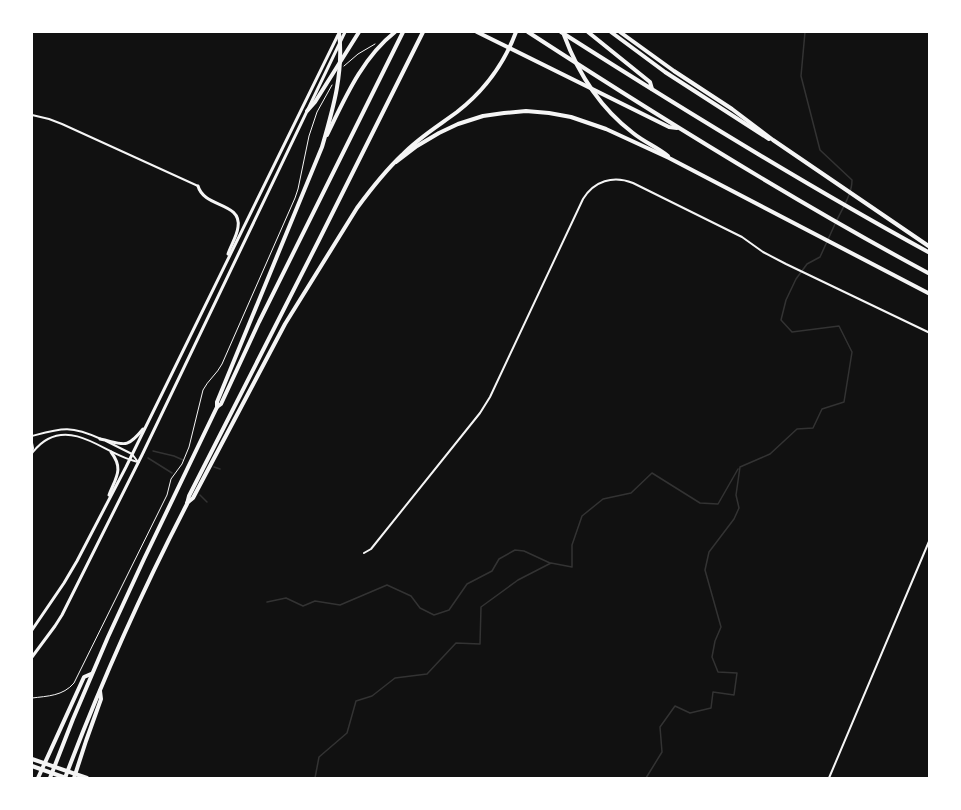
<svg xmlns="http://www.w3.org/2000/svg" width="961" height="810" font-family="'Source Sans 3',sans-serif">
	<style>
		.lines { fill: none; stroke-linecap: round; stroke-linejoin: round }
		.stream { stroke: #333; stroke-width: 1.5 }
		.path { stroke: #f5f5f5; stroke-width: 1 }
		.minor { stroke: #f5f5f5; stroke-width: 2 }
		.tertiary { stroke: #f5f5f5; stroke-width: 2 }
		.secondary { stroke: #f5f5f5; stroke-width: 3 }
		.motorway { stroke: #f5f5f5; stroke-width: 4 }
	</style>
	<rect width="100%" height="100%" fill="#111"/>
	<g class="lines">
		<!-- stream -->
		<g class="stream">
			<path d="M805,32L801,76L820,150L852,180C852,194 843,207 837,220"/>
			<path d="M153,451L174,456L183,460"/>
			<path d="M148,458L172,473"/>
			<path d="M214,467L220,469"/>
			<path d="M200,495L207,502"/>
			<path d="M267,602L286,598L303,606L315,601L340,605L387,585L411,596L420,608L434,615L449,610L467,584L492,571L499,559L515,550L524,551L550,563"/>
			<path d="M315,778L319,757L347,733L356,701L372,696L395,678L427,674L456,643L480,644L481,607L518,580L551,563L572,567V545L582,516L603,499L631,493L652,473L700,503L718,504L738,469"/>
			<path d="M646,778L662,752L660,727L675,706L690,713L711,708L713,692L734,695L737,673L718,672L712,657L715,641L721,627L705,570L709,552L734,519L739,508L736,495L740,467L770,454L797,429L813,428L822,409L844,402L852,352L839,326L792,332L781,320L786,300L796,279L807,264L820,257L835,224"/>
		</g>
		<!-- path -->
		<g class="path">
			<path d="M344,66L358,54L375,44"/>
			<path d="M32,698C48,696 63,696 74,683L167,495L171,479L182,464L189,447L203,390C208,380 217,374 222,364L295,198L298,189L309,136L317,112L332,85"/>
		</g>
		<!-- minor -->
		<g class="minor">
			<path d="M32,115L49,119L62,124L198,186"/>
			<path d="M32,436C62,428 70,425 101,439"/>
			<path d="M106,441L132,454L138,462"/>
			<path d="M32,443L33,448L32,454"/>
			<path d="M33,452C37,447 42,442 48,439C79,423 109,457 139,462"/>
			<path d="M364,553L371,549L480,413L490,397L583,199C594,181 613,175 633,183L742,237L763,252L786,264L930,333"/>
		</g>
		<!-- tertiary -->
		<path class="tertiary" d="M829,778L930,539"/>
		<!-- secondary -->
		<g class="secondary">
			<path d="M198,186C204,208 242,202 238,227C237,236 231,245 228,254"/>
			<path d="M100,439C124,444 126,450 143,429"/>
			<path d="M109,495C116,477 124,469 111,452"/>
			<path d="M32,630L64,583L77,561L126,467L338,35"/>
			<path d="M32,657L55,626L62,615L142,455L345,32"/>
		</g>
		<!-- motorway -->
		<g class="motorway">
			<path d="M477,32L669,127L677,128"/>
			<path d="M528,32C659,117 792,200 930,274"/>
			<path d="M561,32C682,109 804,184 930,253"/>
			<path d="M588,32L650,82L652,89"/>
			<path d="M611,32L665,72L769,139"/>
			<path d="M620,32L674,71L732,109L773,140L930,247"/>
			<path d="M564,35C578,73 600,108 633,133C644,142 657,147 668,156"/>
			<path d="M307,111L315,102L359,32"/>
			<path d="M327,135C345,98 362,58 395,32"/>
			<path d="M396,162L417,146L439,133L458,124L483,116L504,113L526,111L549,113L571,117L606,129L669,158L930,294"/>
			<path d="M217,407V402L322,147C333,109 344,72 339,32"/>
			<path d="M187,503L193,498L285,324L357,208C371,189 385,171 402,155C418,138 438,126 457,112C484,91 504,64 516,32"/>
			<path d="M32,759L87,778"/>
			<path d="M32,766L66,778"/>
			<path d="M38,778L84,677L91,674"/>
			<path d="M50,778L73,719L108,637L144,559L217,407L221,404L259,322L403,32"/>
			<path d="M65,778C100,685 141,593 187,504L189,496L319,240L423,32"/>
			<path d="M74,778L86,741L101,699L100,691"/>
		</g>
	</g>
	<!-- border -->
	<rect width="961" height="810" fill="none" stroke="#ffffff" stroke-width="66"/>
</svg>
